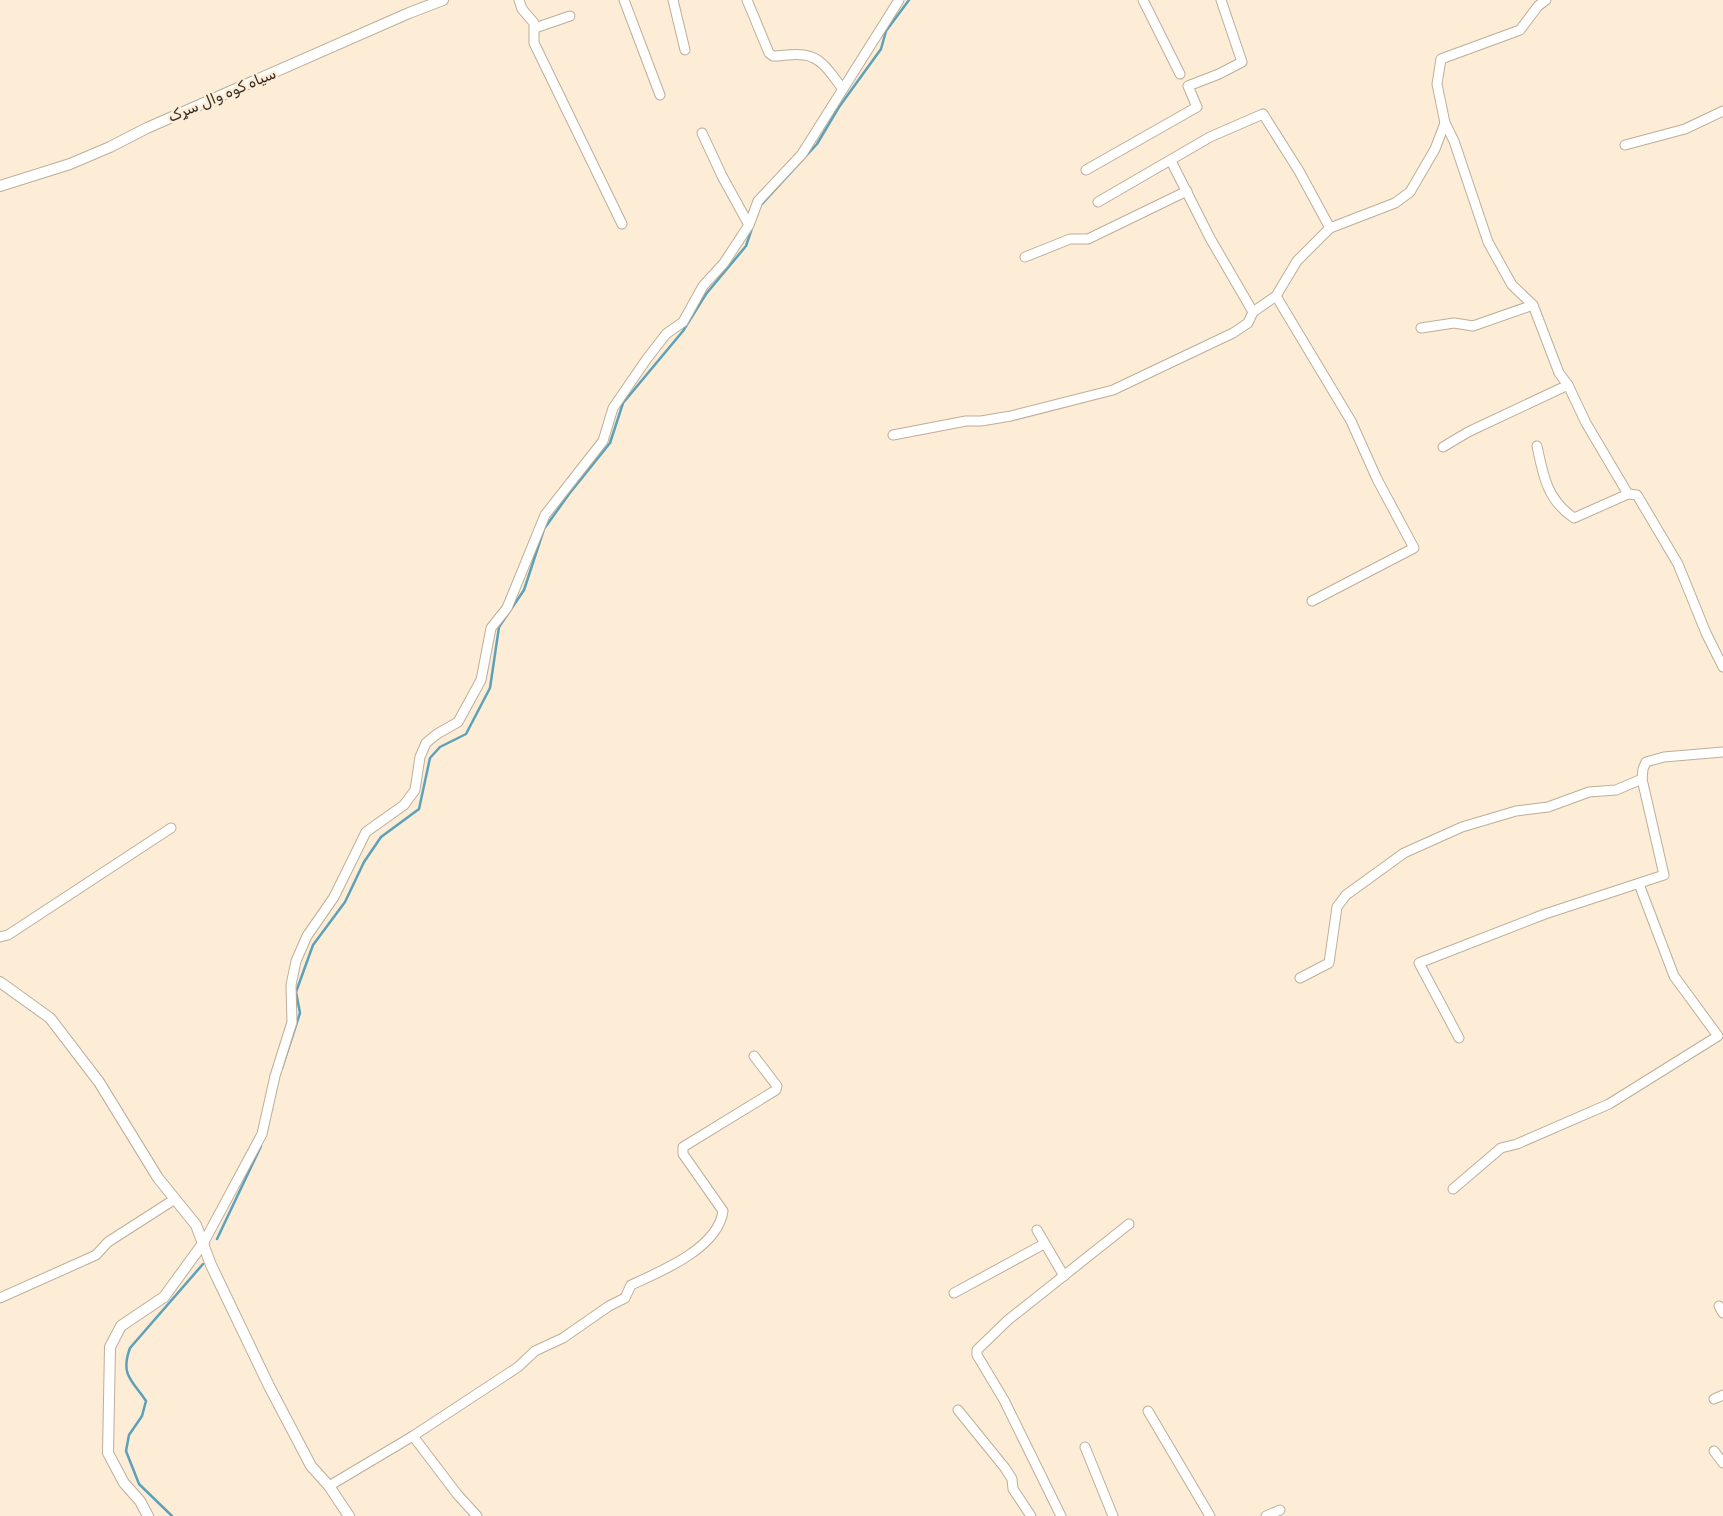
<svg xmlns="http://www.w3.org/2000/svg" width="1723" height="1516" font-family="Rubik,'Noto Sans Arabic',sans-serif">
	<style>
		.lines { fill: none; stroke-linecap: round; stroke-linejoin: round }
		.stream { stroke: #5ca1ba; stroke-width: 2.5 }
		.minor-casing { stroke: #bdae98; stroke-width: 11 }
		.tertiary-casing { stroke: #bdae98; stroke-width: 12 }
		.minor { stroke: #fff; stroke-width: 9 }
		.tertiary { stroke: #fff; stroke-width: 10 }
		.labels { text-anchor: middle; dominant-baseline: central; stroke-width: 5; stroke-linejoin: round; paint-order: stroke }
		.street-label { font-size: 15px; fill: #312b23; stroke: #fdedd6 }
	</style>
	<rect width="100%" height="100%" fill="#fdedd6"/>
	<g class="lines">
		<!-- stream -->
		<g class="stream">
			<path d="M760,206L817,144L839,107L881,49L886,31L909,0"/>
			<path d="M282,1068L300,1013L296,992L313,945L345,902L364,862L381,837L419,809L430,758L440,747L466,734L490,688L499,627L524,590L544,529L569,494L610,443L623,403L683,331L706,294L746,246L753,225"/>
			<path d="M217,1239L261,1146"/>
			<path d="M172,1516L139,1484L126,1451L129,1435L142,1416L146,1401C132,1380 120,1375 130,1348L203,1264"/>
		</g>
		<!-- minor casing -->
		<g class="minor-casing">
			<g id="minor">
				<path d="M519,0L522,9L534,23V43L622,224"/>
				<path d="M624,0L660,95"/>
				<path d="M673,0L685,50"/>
				<path d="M747,0L769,53L773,56C783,56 794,53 804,55C822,57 832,75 842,88"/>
				<path d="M1143,0L1180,74"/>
				<path d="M535,28L570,16"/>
				<path d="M1445,123L1454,141L1488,242L1512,285L1533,305L1559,373L1568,385L1586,423L1628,494"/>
				<path d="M702,133L722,176L749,225"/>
				<path d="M1625,145L1685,129L1723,111"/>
				<path d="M1171,161L1210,238L1253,312"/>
				<path d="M1086,170L1197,107L1188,86L1219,74L1242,62L1221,0"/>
				<path d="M1098,202L1210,137L1263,114L1299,171L1330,228"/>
				<path d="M1025,257L1070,239H1088L1187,191"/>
				<path d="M1276,296L1351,421L1377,479L1414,548L1312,601"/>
				<path d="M1421,328L1454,323L1473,326L1533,305"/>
				<path d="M893,435L966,421H981L1011,416L1113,390L1233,333L1248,323L1253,312L1276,296L1297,261L1330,228L1395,203L1410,192L1435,149L1445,123L1437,84L1441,59L1520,30L1538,6L1546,0"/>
				<path d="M1537,446C1543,475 1547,500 1574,518L1628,494L1637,495L1678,564L1706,633L1723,667"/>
				<path d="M1443,447L1468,432L1568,385"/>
				<path d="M0,937L8,935L171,828"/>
				<path d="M1300,978L1329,963L1337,907L1346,895L1404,853L1462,827L1516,811L1548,807L1589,792L1616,790L1642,779L1643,769L1646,762L1664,757L1723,752"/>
				<path d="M1459,1038L1419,963L1545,914L1664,875L1642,779"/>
				<path d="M1453,1189L1501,1148L1517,1144L1609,1104L1718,1036L1674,976L1639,884"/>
				<path d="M1037,1230L1064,1276"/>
				<path d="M204,1242L262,1134L275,1076L292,1022L291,985L296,961L307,936L334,897L366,832L404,805L415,790L420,757L426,743L437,734L458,722L481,680L491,628L507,608L545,515L603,441L613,408L646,360L666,334L683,322L703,286L724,263L749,225L758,201L802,154L899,0"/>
				<path d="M954,1293L1044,1244"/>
				<path d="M0,1298L96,1255L108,1242L175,1199"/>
				<path d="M1719,1306L1723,1313"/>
				<path d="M1714,1399L1723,1395"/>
				<path d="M958,1410L1005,1468L1012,1479L1013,1489L1031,1516"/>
				<path d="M1148,1411L1210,1516"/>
				<path d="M413,1436L457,1494L477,1516"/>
				<path d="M1085,1447L1113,1516"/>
				<path d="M1714,1451L1723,1463"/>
				<path d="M329,1486L413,1436L518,1367L535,1351L563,1338L609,1306L625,1298L631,1285C662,1271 718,1248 723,1211L683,1154V1147L776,1090L777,1086L754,1056"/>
				<path d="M1061,1516L1004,1400L977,1355V1350L1008,1320L1129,1224"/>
				<path d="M1266,1516L1280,1510"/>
			</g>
		</g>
		<!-- tertiary casing -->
		<g class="tertiary-casing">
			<g id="tertiary">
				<path d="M0,186L70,164L110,147L147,128L409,13L443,0"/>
				<path d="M0,982L50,1018L99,1082L158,1178L196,1225L211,1265L269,1386L311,1466L329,1486L349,1516"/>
				<path d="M148,1516L140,1501L124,1483L108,1453L110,1347L121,1326L164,1297L204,1242"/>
			</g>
		</g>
		<!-- minor -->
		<use href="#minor" class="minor"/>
		<!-- tertiary -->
		<use href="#tertiary" class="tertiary"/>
	</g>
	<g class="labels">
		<!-- street labels -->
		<g class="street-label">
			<text transform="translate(222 95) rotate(-23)">سیاه کوه وال سړک</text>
		</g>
	</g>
</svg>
